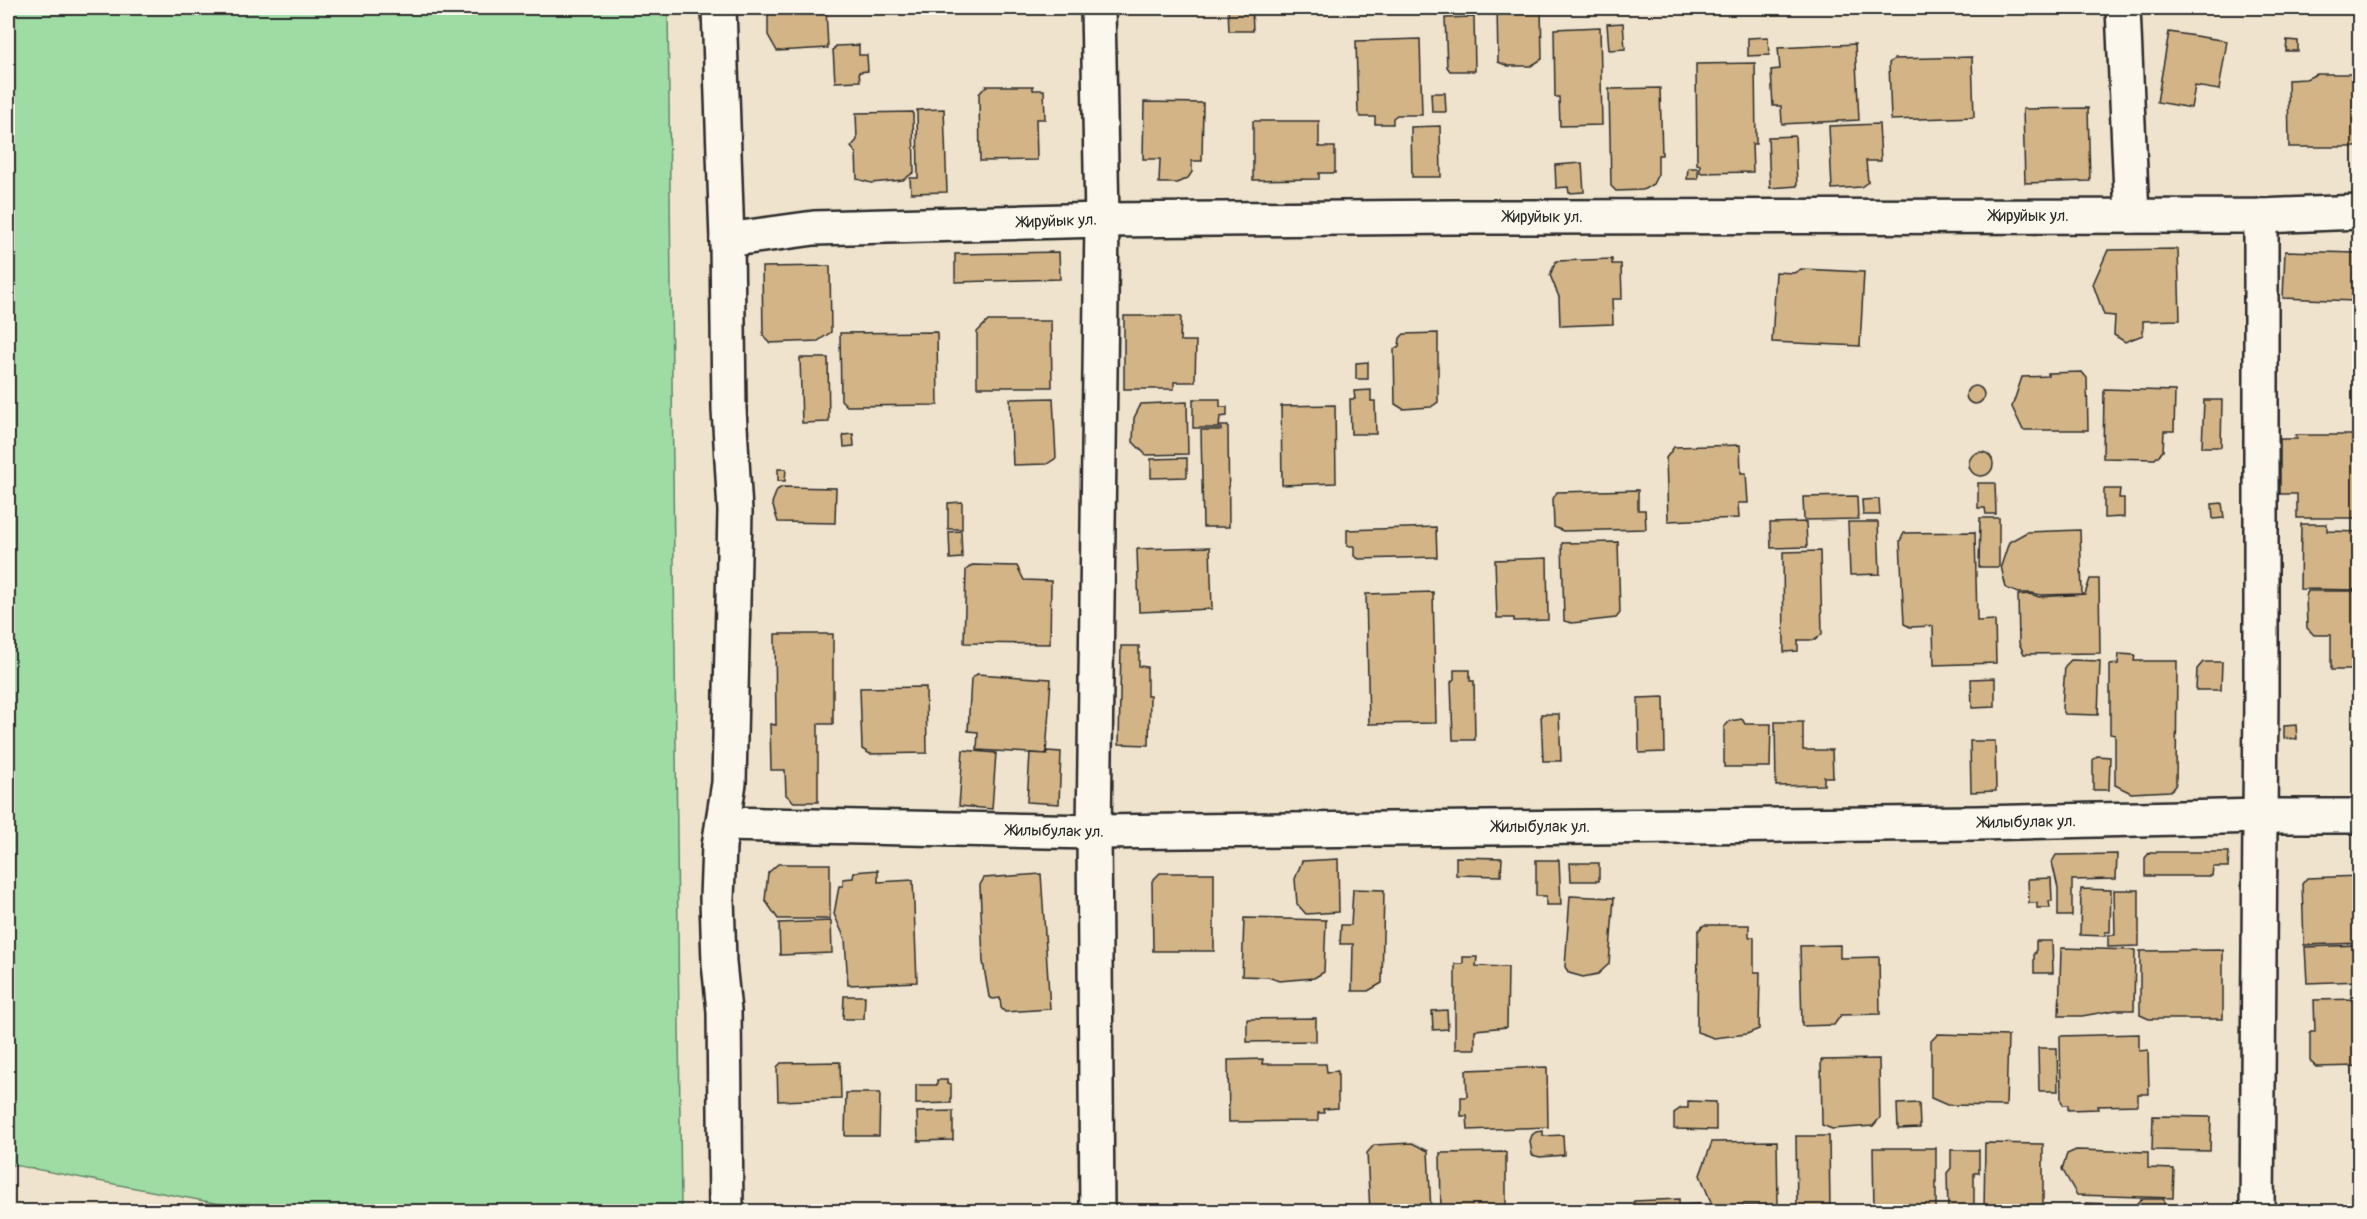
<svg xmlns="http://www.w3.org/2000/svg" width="2367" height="1219" font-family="Pangolin,sans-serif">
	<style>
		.green { fill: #9edca4; stroke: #648468; stroke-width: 1.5 }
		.building { fill: #d2b486; stroke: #2b2b2b; stroke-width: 1.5 }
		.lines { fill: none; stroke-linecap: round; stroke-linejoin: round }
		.minor-casing { stroke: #2b2b2b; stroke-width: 38 }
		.minor { stroke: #fbf7ec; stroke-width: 33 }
		.labels { text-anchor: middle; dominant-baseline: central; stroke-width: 6; stroke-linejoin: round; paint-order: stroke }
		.street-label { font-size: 16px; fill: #2b2b2b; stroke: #fbf7ec }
	</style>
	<rect width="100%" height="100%" fill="#efe3cd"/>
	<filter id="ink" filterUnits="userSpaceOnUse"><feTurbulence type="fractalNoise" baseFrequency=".0167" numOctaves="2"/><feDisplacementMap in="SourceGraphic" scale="12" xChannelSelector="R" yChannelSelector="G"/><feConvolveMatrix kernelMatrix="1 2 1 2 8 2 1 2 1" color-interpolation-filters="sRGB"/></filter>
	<g filter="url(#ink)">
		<!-- green -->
		<path class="green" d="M8,8H668L681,1211H257L8,1164Z"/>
		<!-- building -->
		<g class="building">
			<path d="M768,8H826L828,48L777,51L768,35Z"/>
			<path d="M1228,8H1252L1253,31H1229Z"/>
			<path d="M1497,8H1541L1542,59L1531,66H1508L1498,62Z"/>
			<path d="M1474,17L1475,71H1450L1447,67L1445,18Z"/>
			<path d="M1623,23L1625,49L1609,50L1607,24Z"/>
			<path d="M1600,27L1602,125L1560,126L1559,97H1555L1554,29Z"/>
			<path d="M2169,32L2227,41L2219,90L2195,86L2191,108L2157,102Z"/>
			<path d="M1768,37L1769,55L1748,56V38Z"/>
			<path d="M1420,39L1422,115H1397L1393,118V124H1375V117H1361L1358,113L1356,41Z"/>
			<path d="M2287,40L2298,41V51H2286Z"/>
			<path d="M1855,44L1859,120L1782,124L1781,106H1773L1771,70L1780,69L1778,48Z"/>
			<path d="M859,45V55H867L868,71L859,72L860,81L835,82L833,50L836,46Z"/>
			<path d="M1972,57L1974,117L1891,120L1889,63L1894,59Z"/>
			<path d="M1755,63L1756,144H1752L1753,172L1700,173V165L1697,164L1696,64Z"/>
			<path d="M2317,74H2360V147H2289L2288,80L2306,79Z"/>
			<path d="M986,86H1033V90H1044L1045,119H1036L1037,160L980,161L979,94Z"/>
			<path d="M1660,88L1662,155H1658V174L1653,184L1643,190L1616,191L1611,186L1609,89Z"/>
			<path d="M1431,93H1445L1446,112H1432Z"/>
			<path d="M1144,102L1203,103L1202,161H1192V172L1188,178L1177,183H1159L1160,159H1143Z"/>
			<path d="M2088,108L2090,181L2025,183L2023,109Z"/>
			<path d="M944,109L947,192L911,193L910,178H918L917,110Z"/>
			<path d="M913,112L914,172L903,180L871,183L857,179L856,153L851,147L857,140L856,113Z"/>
			<path d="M1253,121H1319V147H1335V173H1319V179L1253,180Z"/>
			<path d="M1879,124L1881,161H1866L1868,182L1861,187L1832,189L1829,126Z"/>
			<path d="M1440,126L1441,177H1412L1411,127Z"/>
			<path d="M1795,136L1797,186L1770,188L1768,137Z"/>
			<path d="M1582,163L1584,192L1569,193L1568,187L1556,188L1555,165Z"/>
			<path d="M1688,168H1698V179H1687Z"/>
			<path d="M2178,249L2180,320L2143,321V335L2125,342L2114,335L2115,316L2104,315L2093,284L2108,250Z"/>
			<path d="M2285,251L2356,253L2354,301L2283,298Z"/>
			<path d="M1059,252L1060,279L955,282V254Z"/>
			<path d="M1612,259V264H1621L1622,299H1612L1613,324L1560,326L1559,297L1550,275L1556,261Z"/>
			<path d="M830,266L831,332L818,341L769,343L763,335L762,267Z"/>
			<path d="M1801,269L1864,272L1860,346L1772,342L1776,272L1794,273Z"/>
			<path d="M1124,316H1181L1180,341H1196L1195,382H1174V389H1124Z"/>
			<path d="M988,321H1051L1052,387H977V332Z"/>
			<path d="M937,332L938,405L847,406L841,400L840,333Z"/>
			<path d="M1438,333V402L1431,407L1403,409L1395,404L1394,349L1399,346L1400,338L1404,334Z"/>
			<path d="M800,358H828L829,422L802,423Z"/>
			<path d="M1368,362V379H1356V363Z"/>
			<path d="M2082,372L2087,378L2088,430H2023L2012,407L2022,377L2048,376V373Z"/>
			<circle cx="1975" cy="395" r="9"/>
			<path d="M2104,389L2175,391L2174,431H2164L2163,451L2155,459L2103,458Z"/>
			<path d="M1371,390V401H1375L1376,434H1351L1350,399H1355L1354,391Z"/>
			<path d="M1053,398L1056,458L1047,464L1013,465L1010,399Z"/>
			<path d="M1193,399H1220V407H1227V416L1220,417L1219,428H1193Z"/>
			<path d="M2204,400H2222L2221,447H2202Z"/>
			<path d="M1187,402L1188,454L1146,455L1133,442L1134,418L1141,404Z"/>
			<path d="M1335,405L1336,483L1282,485L1281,406Z"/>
			<path d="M1221,426H1228L1229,527H1203L1201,430H1221Z"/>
			<path d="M853,434L854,446L844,447L843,435Z"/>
			<path d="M2296,435H2360V518H2297V494H2280V439H2297Z"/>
			<path d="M1740,445L1741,473H1746L1748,503H1738L1739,518L1668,521L1666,458L1674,447Z"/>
			<circle cx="1981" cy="464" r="12"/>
			<path d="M1187,458V477L1151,478V459Z"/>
			<path d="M778,469H786L785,481H778Z"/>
			<path d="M1978,483H1995L1996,514H1986L1985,508H1978Z"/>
			<path d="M782,487L836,488L835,523L778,522L772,503L777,490Z"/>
			<path d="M2104,489H2120L2119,498H2124V517L2104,518Z"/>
			<path d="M1638,490V510H1645L1646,529L1563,531L1554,527L1553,499L1557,492Z"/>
			<path d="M1857,496L1858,519L1804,520L1803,497Z"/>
			<path d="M1879,499L1880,515H1863L1862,500Z"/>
			<path d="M962,502V529H948V503Z"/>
			<path d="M2222,503L2224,518L2213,519L2212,504Z"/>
			<path d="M1980,518H1999V567H1979Z"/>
			<path d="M1806,522L1807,547L1771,548L1770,523Z"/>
			<path d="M1848,522H1878L1880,574L1850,575Z"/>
			<path d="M2301,524H2327V531L2360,532V590L2300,589Z"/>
			<path d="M1436,527L1437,557L1359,559L1354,556V546H1347V530Z"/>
			<path d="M2080,530L2082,594L2041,595L2032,593H2018L2006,588L2001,566L2009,542L2027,532Z"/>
			<path d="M961,531L962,558L950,559L949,532Z"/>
			<path d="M1975,532L1977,621L1995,620L1996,663L1934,665L1933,626L1910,627L1904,624L1900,541L1904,533Z"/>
			<path d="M1618,542L1620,613L1616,618L1572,623L1564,621L1562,543Z"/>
			<path d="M1210,547L1212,609L1139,612L1137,549Z"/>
			<path d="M1820,551L1822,634L1815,640H1798V651L1784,652L1783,552Z"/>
			<path d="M1547,558L1548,620L1514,621V618H1497L1495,560Z"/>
			<path d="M972,565L1017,566L1024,580L1051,581L1050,644L964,643L966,570Z"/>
			<path d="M2090,579H2099L2100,653L2024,654L2019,643L2018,595L2031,594L2039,597L2085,594Z"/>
			<path d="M2308,591H2360V670H2331V635H2314L2307,628L2306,596Z"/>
			<path d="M1433,592L1436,723L1369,724L1366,594Z"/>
			<path d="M775,634H833V724H818V802H794L786,795L785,770H771L770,724L776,725Z"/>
			<path d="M1121,646H1139V666L1147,667V696H1150L1149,745L1119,744Z"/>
			<path d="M2119,654L2135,655L2134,661H2177L2176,786L2170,791L2131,793L2115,785V735L2110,734V665L2118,664Z"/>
			<path d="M2071,660L2100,661L2098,715L2065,714L2062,708L2065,666Z"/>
			<path d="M2203,662H2222L2221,690H2196L2197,669Z"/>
			<path d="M1454,670H1470V681H1474L1475,740H1453L1451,682L1454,679Z"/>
			<path d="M977,674L1051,679L1046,754L977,750L978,732L968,731L971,679Z"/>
			<path d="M1995,678V707L1972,708L1971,679Z"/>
			<path d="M926,687L927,753L870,754L862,749L860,688Z"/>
			<path d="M1664,697L1665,752L1639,753L1638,698Z"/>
			<path d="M1541,714H1559L1561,761H1543Z"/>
			<path d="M1742,719L1745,724H1771L1770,767H1724V727L1730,721Z"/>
			<path d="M1775,722H1803V750H1832L1833,777H1824V785L1776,786Z"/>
			<path d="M2296,725L2297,739L2284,738V726Z"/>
			<path d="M1970,741H1995L1996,791L1971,792Z"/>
			<path d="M963,750L996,753L992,809L959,806Z"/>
			<path d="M1047,751L1061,752L1059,804L1027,802L1030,753L1047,754Z"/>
			<path d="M2097,756L2110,757L2109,790H2093V760Z"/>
			<path d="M2150,852H2229L2228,867H2213L2212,876H2145V858Z"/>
			<path d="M2117,854L2116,879L2072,880V916H2058V888L2052,862L2056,855Z"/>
			<path d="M1456,857L1502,858L1501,876L1456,875Z"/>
			<path d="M1338,859L1339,912L1306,914L1297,904L1295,879L1302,861Z"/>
			<path d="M1536,860H1559L1561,905H1546V896H1536Z"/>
			<path d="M1570,863H1599V881H1571Z"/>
			<path d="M778,864H830V919H778L765,900L768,873Z"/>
			<path d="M878,870V882L913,880L917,982L848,985L845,939L834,914L839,886H843V879L853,878L854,872Z"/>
			<path d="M1160,873H1214V951H1153L1152,881Z"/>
			<path d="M1041,874L1050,1009L1005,1012L1001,1008L1000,998L993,999L989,997L983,962L980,885L984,878Z"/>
			<path d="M2360,876V943L2304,945L2302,884L2307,878Z"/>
			<path d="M2051,878L2052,901H2049L2050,908H2037V903H2029L2028,879Z"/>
			<path d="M1353,889L1384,890L1382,983L1368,991H1352L1353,944H1340L1341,925H1351Z"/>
			<path d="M2081,889L2111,890L2110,932H2105V936L2080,935Z"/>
			<path d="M2114,890H2139V946L2108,947V935H2115Z"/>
			<path d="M1570,896L1614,898L1609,964L1598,974L1583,977L1569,973L1565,967Z"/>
			<path d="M1244,918L1326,920L1324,972L1314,978L1279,981L1268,977L1242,976Z"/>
			<path d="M831,921L832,953L780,955L779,923Z"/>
			<path d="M1704,925H1749V937H1754V972H1760L1759,1029L1747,1034L1714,1038L1697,1032L1698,931Z"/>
			<path d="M2036,941H2052L2053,973H2034V953H2036Z"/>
			<path d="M1840,945V958L1879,957L1880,1014L1841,1015L1834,1025L1802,1026L1800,946Z"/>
			<path d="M2360,945V981L2307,983L2305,947Z"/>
			<path d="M2061,948L2135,950L2134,1010H2116L2082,1016H2059Z"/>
			<path d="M2223,950V1019H2149L2140,1015V951Z"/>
			<path d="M1463,957H1477L1476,966L1508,967L1507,1027L1475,1030V1049H1455V964H1463Z"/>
			<path d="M844,996H865L864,1019H843Z"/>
			<path d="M2360,999V1066L2316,1067L2310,1061V1032H2315L2314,1000Z"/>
			<path d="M1447,1010L1448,1029L1433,1030L1432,1011Z"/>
			<path d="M1316,1018V1041L1247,1042V1019Z"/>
			<path d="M1938,1034L2008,1036L2006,1106L1947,1105L1931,1098V1041Z"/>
			<path d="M2139,1034V1051L2148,1050L2149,1094H2138V1105L2097,1106L2098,1109L2068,1110V1105H2063L2061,1100L2060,1036Z"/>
			<path d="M2038,1048H2057L2058,1091H2039Z"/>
			<path d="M1263,1059L1262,1064H1326L1327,1072L1338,1071V1108L1323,1109L1324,1113H1318V1121L1229,1122L1228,1060Z"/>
			<path d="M1879,1059L1880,1118L1873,1126L1832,1129L1822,1125L1821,1060Z"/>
			<path d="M840,1062L841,1099L778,1101L777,1067L781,1063Z"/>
			<path d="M1547,1067L1548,1127L1468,1130L1467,1116H1461V1097H1467L1466,1070Z"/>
			<path d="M937,1080H947V1084H951V1103L916,1104V1085H937Z"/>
			<path d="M846,1093H880L879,1136H845Z"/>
			<path d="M1688,1101L1716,1102V1130L1674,1129V1113L1681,1108H1688Z"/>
			<path d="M1919,1103L1920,1128L1898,1129L1897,1104Z"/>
			<path d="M953,1111V1140L918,1141L917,1112Z"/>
			<path d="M2153,1116L2211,1117L2210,1151L2152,1150Z"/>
			<path d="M1543,1131V1136L1563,1135L1564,1155L1540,1157L1532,1155L1530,1141L1532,1135L1536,1132Z"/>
			<path d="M1796,1136H1829L1830,1212H1797Z"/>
			<path d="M1777,1141L1778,1206H1734V1212H1715L1700,1175L1712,1142Z"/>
			<path d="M1412,1143L1428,1151L1431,1212H1370L1367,1153L1374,1145Z"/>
			<path d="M1985,1143L2043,1144V1212H1984Z"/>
			<path d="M1873,1148H1936V1210L1934,1212H1874Z"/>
			<path d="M1951,1150H1979V1173H1974V1212H1948L1947,1173L1951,1168Z"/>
			<path d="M2076,1150L2148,1152V1168L2174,1169L2173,1198L2077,1195L2062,1169L2067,1154Z"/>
			<path d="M1506,1152V1212H1441L1440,1153Z"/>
			<path d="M1679,1199V1205L1699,1204L1700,1212H1635L1634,1201Z"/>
			<path d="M2141,1199H2164V1212H2136L2137,1203Z"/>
			<path d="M2086,1203L2108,1204V1212H2086Z"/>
			<path d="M941,1205L986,1212H940Z"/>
		</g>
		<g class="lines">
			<!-- minor casing -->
			<g class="minor-casing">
				<g id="minor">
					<path d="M719,8L727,240L729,409L735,511L729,783L719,846L717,898L719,963L724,1011L726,1212"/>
					<path d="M2123,8L2132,216"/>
					<path d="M727,240L814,228L1102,220L1455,217L2261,216L2360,212"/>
					<path d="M723,824L1094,832L1978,823L2261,816H2360"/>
					<path d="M1097,1212L1094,832L1102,220L1098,8"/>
					<path d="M2257,1212L2261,693V216"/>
				</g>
			</g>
			<!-- minor -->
			<use href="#minor" class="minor"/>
		</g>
	</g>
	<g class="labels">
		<!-- street labels -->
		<g class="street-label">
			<text x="2029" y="216">Жируйык ул.</text>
			<text x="1543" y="217">Жируйык ул.</text>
			<text transform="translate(1057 221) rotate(-2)">Жируйык ул.</text>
			<text transform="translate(2027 822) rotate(-1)">Жилыбулак ул.</text>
			<text x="1541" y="827">Жилыбулак ул.</text>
			<text transform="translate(1055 831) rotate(1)">Жилыбулак ул.</text>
		</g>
	</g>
	<!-- margin -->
	<rect width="2367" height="1219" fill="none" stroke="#fbf7ec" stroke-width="30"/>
	<rect x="15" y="15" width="2337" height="1189" fill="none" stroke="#2b2b2b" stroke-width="2" filter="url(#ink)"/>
</svg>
